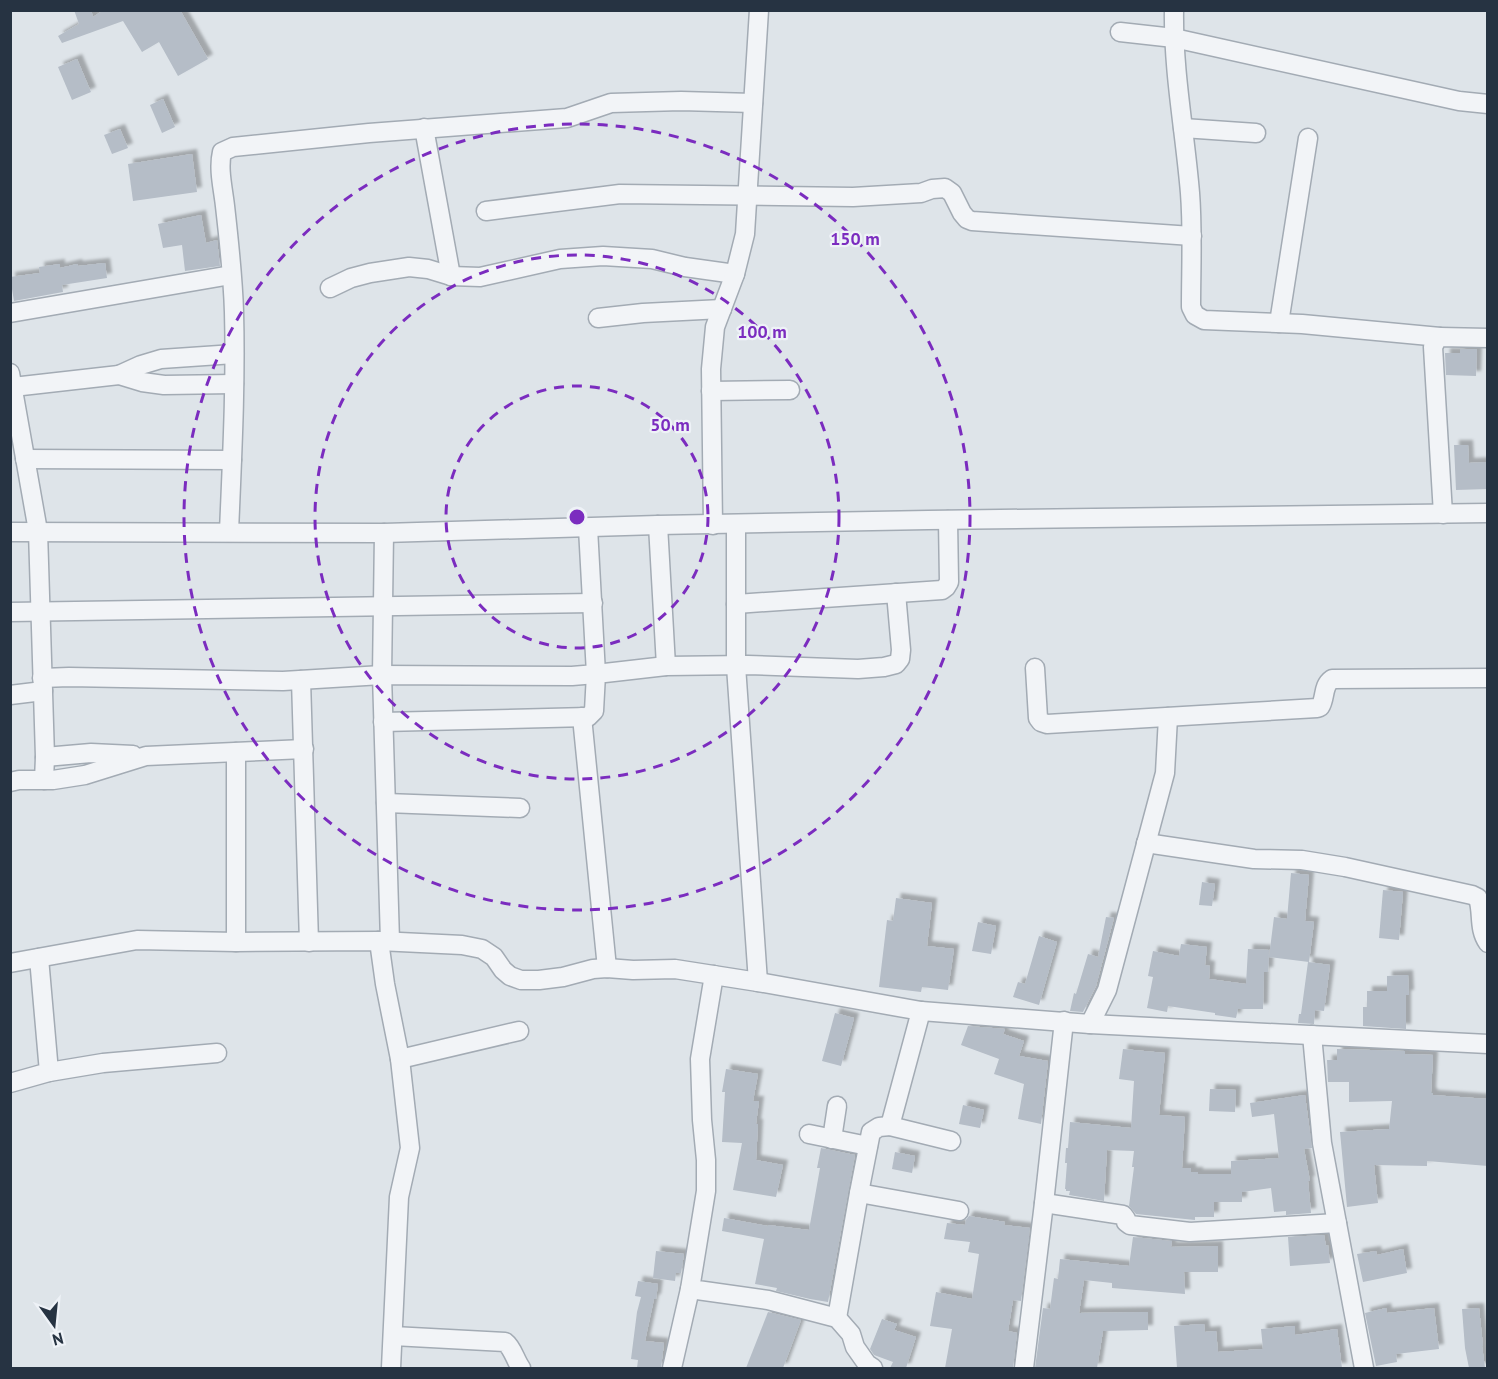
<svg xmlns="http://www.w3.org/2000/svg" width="1498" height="1379" font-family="'PT Sans',sans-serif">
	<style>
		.building { fill: #b5bdc7; filter: url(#shadow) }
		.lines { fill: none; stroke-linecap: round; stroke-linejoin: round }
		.minor-casing { stroke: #a3abb4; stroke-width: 21 }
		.minor { stroke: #f2f4f7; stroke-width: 18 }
		.ring { fill: none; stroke: #7b2cbf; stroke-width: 3; stroke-dasharray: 10 8 }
		.centre { fill: #7b2cbf; stroke: #eef2f7; stroke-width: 3 }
		.ring-label { font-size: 18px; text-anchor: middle; font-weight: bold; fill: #7b2cbf; stroke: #eef2f7; stroke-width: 4.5; stroke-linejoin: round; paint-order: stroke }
	</style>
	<defs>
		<filter id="shadow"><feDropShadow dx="5" dy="-5" stdDeviation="1.5" flood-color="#0004"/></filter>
	</defs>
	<rect width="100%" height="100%" fill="#dee4e9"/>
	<!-- building -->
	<g class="building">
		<path d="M74,10H91L93,17L104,10H180L208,59L178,76L159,42L142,52L123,21L62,43L58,36L79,24Z"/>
		<path d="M77,59L91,92L72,100L58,67Z"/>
		<path d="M163,99L175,127L162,133L150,105Z"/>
		<path d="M120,129L128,148L112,154L104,135Z"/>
		<path d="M192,154L197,192L133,201L128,164Z"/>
		<path d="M201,215L206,243L217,240L220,266L185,271L182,245L163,248L158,224Z"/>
		<path d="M105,263L107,278L62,285L63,292L14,301L10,277L40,273L39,267L60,264V268L77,264L78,266Z"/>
		<path d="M1460,349H1477L1476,376L1446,375L1445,353H1460Z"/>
		<path d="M1454,445H1468L1469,463L1488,462V489L1456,490Z"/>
		<path d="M1291,873L1309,875L1305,921L1314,922L1309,962L1269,957L1274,917L1287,919Z"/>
		<path d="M1202,882L1215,884L1212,906L1199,905Z"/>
		<path d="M1383,890L1403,892L1399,940L1379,938Z"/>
		<path d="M896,898L932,903L927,946L954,949L948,990L922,987L921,992L879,987L887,920L893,921Z"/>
		<path d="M1106,917L1114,918L1096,986L1083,1012L1070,1011L1074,993L1076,994L1088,954L1098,957Z"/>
		<path d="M978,922L996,926L991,954L972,951Z"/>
		<path d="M1039,936L1057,942L1039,1005L1013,997L1018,982L1025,984Z"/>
		<path d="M1181,944L1207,947L1205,965L1210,966L1209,979L1246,984L1248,949L1269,950L1268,972H1264L1263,1009H1238L1236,1018L1215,1015V1013L1168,1006L1167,1012L1147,1008L1153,977L1148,976L1153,951L1179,956Z"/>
		<path d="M1308,962L1330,965L1324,1011L1315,1010L1314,1024L1298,1023L1299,1014H1301Z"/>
		<path d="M1408,975L1409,995H1406V1029L1363,1026V1007H1367V991H1387V976Z"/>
		<path d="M835,1013L854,1018L841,1066L822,1061Z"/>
		<path d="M968,1026L1005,1029L1003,1034L1024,1041L1019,1056L1048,1061L1041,1124L1018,1119L1024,1084L994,1074L999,1059L961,1045Z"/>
		<path d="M1123,1049L1165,1053L1159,1115L1185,1117L1182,1168H1191V1172H1198V1174H1231V1161L1279,1158L1274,1114L1252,1117L1250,1103L1305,1095L1312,1148L1304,1149L1310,1181H1308L1311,1213L1286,1215V1211L1274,1212L1271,1188L1242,1192V1202H1214V1217H1195V1220L1136,1214L1129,1206L1134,1167H1132L1134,1151L1107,1150L1104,1201L1069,1195L1070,1191H1066V1189H1065L1067,1163H1065L1066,1148H1068L1070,1122L1131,1128L1134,1081L1119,1079Z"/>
		<path d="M1337,1049L1405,1051V1054L1433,1055L1431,1093H1433L1432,1095L1488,1099V1166L1427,1161V1166L1374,1165L1378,1203L1347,1207L1340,1132L1389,1129L1392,1101L1349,1102V1082H1328L1327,1060H1337Z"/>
		<path d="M726,1069L758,1074L753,1101H759L756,1124H758L756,1160L783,1165L776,1197L733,1190L742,1143L722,1142L725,1092H722Z"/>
		<path d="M1210,1089L1236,1090L1235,1112L1209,1111Z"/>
		<path d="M963,1105L984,1110L980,1128L959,1124Z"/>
		<path d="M821,1148L855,1155L828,1302L810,1299L776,1291L777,1288L755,1284L764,1239L722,1231L724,1218L768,1226V1225L809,1230L820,1168H817Z"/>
		<path d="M895,1152L915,1156L912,1173L892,1169Z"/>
		<path d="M969,1216L1005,1222L1004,1225L1030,1228L1021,1301L1013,1300L1008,1331L1017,1333L1013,1368H945L952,1329L930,1326L936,1292L972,1299L979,1254L968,1252L970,1242L944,1239L947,1223L965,1225L966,1220Z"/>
		<path d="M1324,1235L1326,1246L1328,1245L1330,1263L1290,1266L1288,1237Z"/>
		<path d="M1133,1237L1172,1241L1171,1247L1218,1246V1272H1184L1185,1294L1112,1288V1283L1084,1280L1079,1313L1148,1312V1330L1103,1331L1097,1368H1035L1043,1308L1050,1309L1054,1278L1058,1279L1060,1259L1129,1266Z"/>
		<path d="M1403,1249L1407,1273L1363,1282L1357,1254L1376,1251L1377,1255Z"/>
		<path d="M656,1251L684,1254L681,1273H676L675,1281L653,1278Z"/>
		<path d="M638,1281L658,1284L656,1299H654L645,1341L664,1343L661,1368H637L638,1360L631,1359L637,1312L641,1297L635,1296Z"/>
		<path d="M1386,1308L1387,1313L1434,1308L1439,1349L1396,1354L1397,1362L1376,1366L1365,1313Z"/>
		<path d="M1479,1308L1483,1346H1482L1485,1368H1469L1465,1348L1462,1309Z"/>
		<path d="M768,1312L801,1320L783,1368H746Z"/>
		<path d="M882,1319L897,1324L894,1330L916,1337L906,1368H890L893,1362L874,1355L870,1349Z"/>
		<path d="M1204,1324L1205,1332L1216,1331L1218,1352L1263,1349L1261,1329L1295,1326V1335L1337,1329L1342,1368H1177L1174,1326Z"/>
	</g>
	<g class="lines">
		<!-- minor casing -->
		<g class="minor-casing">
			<g id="minor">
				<path d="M1174,10C1173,72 1185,132 1190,193C1193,231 1191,269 1191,307L1195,315L1204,320L1302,324L1440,337"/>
				<path d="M1120,32L1174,38L1459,101L1488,104"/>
				<path d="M424,128L451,276"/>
				<path d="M1183,128L1256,133"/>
				<path d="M486,211L620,194L853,197L921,193L932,189L945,188L952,193L962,213L967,219L972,221L1192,236"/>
				<path d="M330,288L351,278L370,273L409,267L428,269L451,276L480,277L560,259L603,256L652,259L685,267L735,274"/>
				<path d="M10,313L231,275"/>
				<path d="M598,318L643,313L722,309"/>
				<path d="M1279,323L1308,138"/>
				<path d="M10,373L38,531L45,757L44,780"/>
				<path d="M119,375L141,365L161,359L234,354"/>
				<path d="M13,387L119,375L142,382L164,385L234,384"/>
				<path d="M711,391L790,390"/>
				<path d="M25,459L232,460"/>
				<path d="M1443,514L1433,347L1436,341L1440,337L1488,338"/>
				<path d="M658,525L666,666"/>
				<path d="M713,525L711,369L715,327L735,274L745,234L759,10"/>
				<path d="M736,525V666L758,982"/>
				<path d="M10,532L384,533L658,525L928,520L1488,513"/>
				<path d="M229,532C232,459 236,385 234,312C233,277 229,241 225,206C223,188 218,169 222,152L233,147L369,133L567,118L611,103L681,101L753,103"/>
				<path d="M384,533L382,675L390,941"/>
				<path d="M736,604L942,590L946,587L949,582L948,520"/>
				<path d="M10,612L593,603"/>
				<path d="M1035,668L1038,718L1041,722L1047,724L1317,708L1320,707C1326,698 1322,686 1332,679L1488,678"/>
				<path d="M42,678L69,677L283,681L382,675L572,676L596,674L588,528"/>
				<path d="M301,680L309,942"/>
				<path d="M10,695L43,691"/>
				<path d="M582,717L607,968"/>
				<path d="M383,722L588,717L594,711L596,674L666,666L748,665L858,669L884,667L896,664L900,659L901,650L896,593"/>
				<path d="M236,752V942"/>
				<path d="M45,757L91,753L133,755"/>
				<path d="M10,782L19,780H53L85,775L146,756L304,749"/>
				<path d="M386,803L520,808"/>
				<path d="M1146,843L1254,859L1302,860L1345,867L1472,895L1478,898C1483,913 1478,929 1488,943"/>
				<path d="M379,941L385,984L400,1059L410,1148L399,1197L391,1368"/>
				<path d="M10,963L137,940L236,942L379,941L462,945L482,949L494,957L503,970L510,976L521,980H539L563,977L593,969L607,968L633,970L675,969L758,982L921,1011L1090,1024L1488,1044"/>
				<path d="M714,975L700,1059L702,1120L706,1160V1191L690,1289L768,1300L837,1318L851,1334L855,1347L867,1364L873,1368"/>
				<path d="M921,1011L890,1126L951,1141"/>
				<path d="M1090,1024L1107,990L1165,773L1168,717"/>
				<path d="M1312,1035L1322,1143L1364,1368"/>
				<path d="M400,1059L519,1031"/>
				<path d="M49,1072L103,1063L217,1053"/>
				<path d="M10,1083L49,1072L39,958"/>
				<path d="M809,1134L868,1146"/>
				<path d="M832,1139L837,1106"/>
				<path d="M859,1193L959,1211"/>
				<path d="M1044,1203L1123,1215L1126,1219V1222L1130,1225L1190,1232L1337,1223"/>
				<path d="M837,1318L859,1193L871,1132L879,1127L890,1126"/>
				<path d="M393,1336L505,1342C513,1348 515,1360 521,1368"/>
				<path d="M672,1368L690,1289"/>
				<path d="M1024,1368L1044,1203L1064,1021"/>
			</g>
		</g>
		<!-- minor -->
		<use href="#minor" class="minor"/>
	</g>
	<!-- distance rings -->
	<g class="ring">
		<circle cx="577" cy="517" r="131"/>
		<circle cx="577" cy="517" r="262"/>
		<circle cx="577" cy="517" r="393"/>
	</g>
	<circle cx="577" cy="517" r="9" class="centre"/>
	<g class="ring-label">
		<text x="855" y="245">150 m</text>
		<text x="762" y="338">100 m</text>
		<text x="670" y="431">50 m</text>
	</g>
	<!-- border -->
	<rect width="1498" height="1379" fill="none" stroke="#263342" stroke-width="24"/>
	<!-- north arrow -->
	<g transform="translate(54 1325) rotate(165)" stroke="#eef2f7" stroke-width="4.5" paint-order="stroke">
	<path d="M0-4.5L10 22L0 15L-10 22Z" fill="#263342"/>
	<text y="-9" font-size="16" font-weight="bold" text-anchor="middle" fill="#263342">N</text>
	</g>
</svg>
